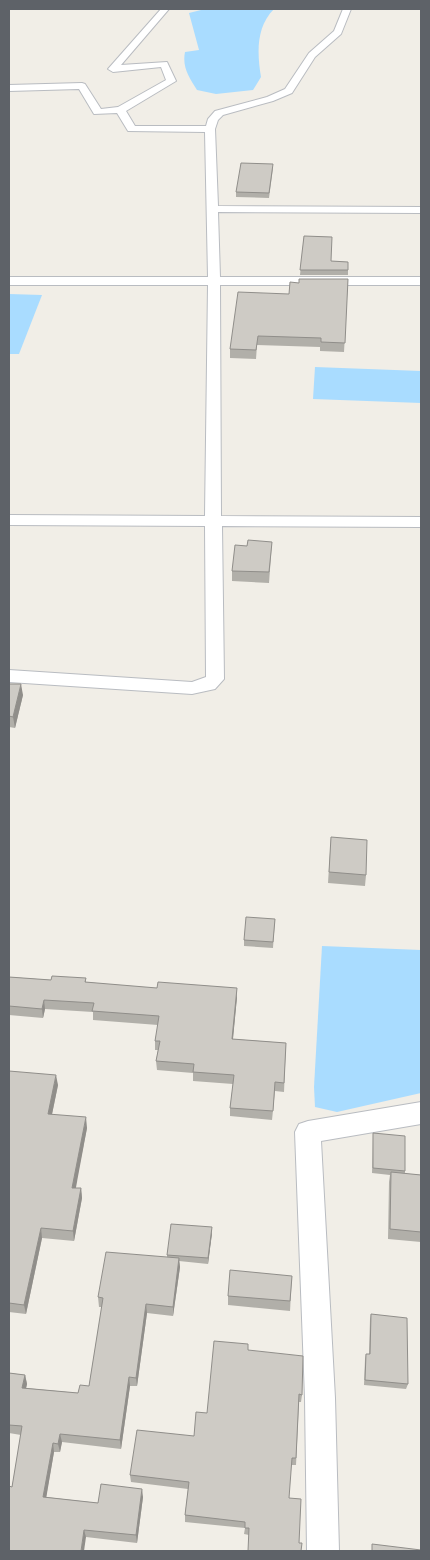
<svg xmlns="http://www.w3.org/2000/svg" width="430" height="1560" font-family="'Noto Sans',sans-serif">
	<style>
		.water { fill: #a9dcff }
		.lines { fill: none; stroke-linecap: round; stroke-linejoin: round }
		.street-casing { stroke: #b9bcc1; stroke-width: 2 }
		.street { fill: #fff; fill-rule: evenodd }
		.wall { fill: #b1afa9 }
		.shaded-wall { fill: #908e8a }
		.building { fill: #cecbc5; stroke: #908e8a }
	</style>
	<rect width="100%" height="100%" fill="#f1eee7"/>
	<!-- water -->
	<g class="water">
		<path d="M205,9H274C256,27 257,53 261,77L253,90L216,94L197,90C189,77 182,67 185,52L199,50L189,13Z"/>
		<path d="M9,294L42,295L19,354H9Z"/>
		<path d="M315,367L421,371V403L313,399Z"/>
		<path d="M322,946L421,950V1093L337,1112L315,1107L314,1087Z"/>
	</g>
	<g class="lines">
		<!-- street casing -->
		<g class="street-casing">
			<g id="street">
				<path d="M161,9H169L121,65L167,62L176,81L126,111L135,126H206L208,119L215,111L267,97L285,89L309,53L334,31L343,9H351L341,34L315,57L292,93L273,101L223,115L218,120L215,129L218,206L421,207V213L218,212L220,277H421V285H220L221,516L421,517V527L222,526L224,679L215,689L192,694L9,682V670L192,682L206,677L205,526L9,525V515L205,516L208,285H9V277H208L205,132L128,131L117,113L94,114L79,89L9,91V85L82,83L85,84L101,109L118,107L166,80L161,67L113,72L108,69Z"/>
				<path d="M421,1102V1124L321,1141L335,1398L339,1551H307L305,1398L295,1132L299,1124L308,1121Z"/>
			</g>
		</g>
		<!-- street -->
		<use href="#street" class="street"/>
	</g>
	<!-- wall -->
	<g class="wall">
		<path d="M273,168L269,198L236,197V192Z"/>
		<path d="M304,236L331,261L348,262V275H300Z"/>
		<path d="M348,279L344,352L320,351V347L257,345L256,359L230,358V349L289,294L299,283Z"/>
		<path d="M272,542L269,583L232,581V571L247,546Z"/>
		<path d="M9,684L23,695L15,728L9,727Z"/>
		<path d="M331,837L366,875L365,886L328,883Z"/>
		<path d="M275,919L273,948L244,946V940Z"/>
		<path d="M9,973V977L51,980L86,978V982L237,997L233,1039L286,1043L284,1092L275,1091L272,1120L230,1116V1108L233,1084L193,1081V1073L157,1070L156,1061L158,1050H155V1041L158,1025L93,1020V1012L45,1009L43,1018L9,1015Z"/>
		<path d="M9,1071L58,1085L52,1114L87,1128L75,1188H81L82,1198L74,1241L42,1238L26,1314L9,1312Z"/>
		<path d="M373,1133L405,1171V1174L421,1175V1242L388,1239L389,1182L390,1175L372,1173Z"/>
		<path d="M212,1233L208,1264L179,1261L180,1267L173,1316L147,1313L137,1386H130L121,1449L62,1442L60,1452H54L46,1497L98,1503L143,1497L137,1543L86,1537L12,1487L21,1435L9,1433V1373L25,1375L27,1384L26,1388L78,1393L89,1386L102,1307H99L98,1297L167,1257V1255Z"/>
		<path d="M292,1276L290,1311L228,1305V1296Z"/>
		<path d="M371,1314L408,1384L406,1389L364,1385L365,1359L366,1354H369L370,1319Z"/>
		<path d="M248,1350L302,1395L301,1402H299L296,1465H291L249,1535L244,1534L245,1528L185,1522V1515L188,1489L131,1482L130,1475L194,1436L207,1413Z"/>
	</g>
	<!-- shaded-wall -->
	<g class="shaded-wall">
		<path d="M21,684L23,695L15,728L13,717Z"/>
		<path d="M237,988V997L232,1048V1039Z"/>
		<path d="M44,1000L45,1009L43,1018L42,1009Z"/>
		<path d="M56,1075L58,1085L50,1124L48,1114Z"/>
		<path d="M86,1117L87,1128L74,1198L72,1188Z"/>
		<path d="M81,1188L82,1198L74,1241L73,1231Z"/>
		<path d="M212,1227V1233L208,1264V1258Z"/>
		<path d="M41,1228L42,1238L26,1314L24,1305Z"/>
		<path d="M179,1258L180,1267L173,1316V1307Z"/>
		<path d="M146,1304L147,1313L137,1386L136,1378Z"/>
		<path d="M25,1375L27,1384L24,1397L22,1388Z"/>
		<path d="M129,1377L130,1386L121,1449L120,1440Z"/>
		<path d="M60,1434L62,1442L60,1452L58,1444Z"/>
		<path d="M53,1443L54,1452L45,1505L43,1497Z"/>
		<path d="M142,1489L143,1497L137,1543L136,1535Z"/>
		<path d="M84,1530L86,1537L84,1551H81Z"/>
	</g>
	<!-- building -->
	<g class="building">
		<path d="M241,163L273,164L269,193L236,192Z"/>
		<path d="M304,236L332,237L331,261L348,262V270H300Z"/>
		<path d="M299,279H348L345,343L321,342V338L258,336L256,350L230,349L238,292L289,294L290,282L299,283Z"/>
		<path d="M248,540L272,542L269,572L232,571L235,545L247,546Z"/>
		<path d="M9,684H21L13,717L9,716Z"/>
		<path d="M331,837L367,840L366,875L329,872Z"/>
		<path d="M246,917L275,919L273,942L244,940Z"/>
		<path d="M52,976L86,978L85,982L157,988L158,982L237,988L232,1039L286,1043L284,1083L275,1082L273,1111L230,1108L234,1075L193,1072L194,1064L156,1061L160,1041H155L159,1016L92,1011L94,1003L44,1000L42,1009L9,1006V977L51,980Z"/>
		<path d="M9,1071L56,1075L48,1114L86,1117L72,1188H81L73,1231L41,1228L24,1305L9,1303Z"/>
		<path d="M373,1133L405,1136V1171L373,1168Z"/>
		<path d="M391,1172L421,1175V1232L390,1229Z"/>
		<path d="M171,1224L212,1227L208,1258L167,1255Z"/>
		<path d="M106,1252L179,1258L173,1307L146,1304L136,1378L129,1377L120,1440L60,1434L58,1444L53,1443L43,1497L98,1503L101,1484L142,1489L136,1535L84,1530L81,1551H9V1486L12,1487L22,1426L9,1425V1373L25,1375L22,1388L78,1393L80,1385L89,1386L103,1298L98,1297Z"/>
		<path d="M230,1270L292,1276L290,1301L228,1296Z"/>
		<path d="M371,1314L407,1318L408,1384L365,1380L366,1354H370Z"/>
		<path d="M214,1341L248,1344V1350L303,1356L302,1395L299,1394L296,1458H292L289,1498L301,1499L299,1543H302L301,1551H248L249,1528H245V1522L185,1515L189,1482L130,1475L137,1430L194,1436L196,1412L207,1413Z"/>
		<path d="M372,1544L421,1550V1551H372Z"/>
	</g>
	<!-- border -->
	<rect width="430" height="1560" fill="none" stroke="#5e6268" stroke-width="20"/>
</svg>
